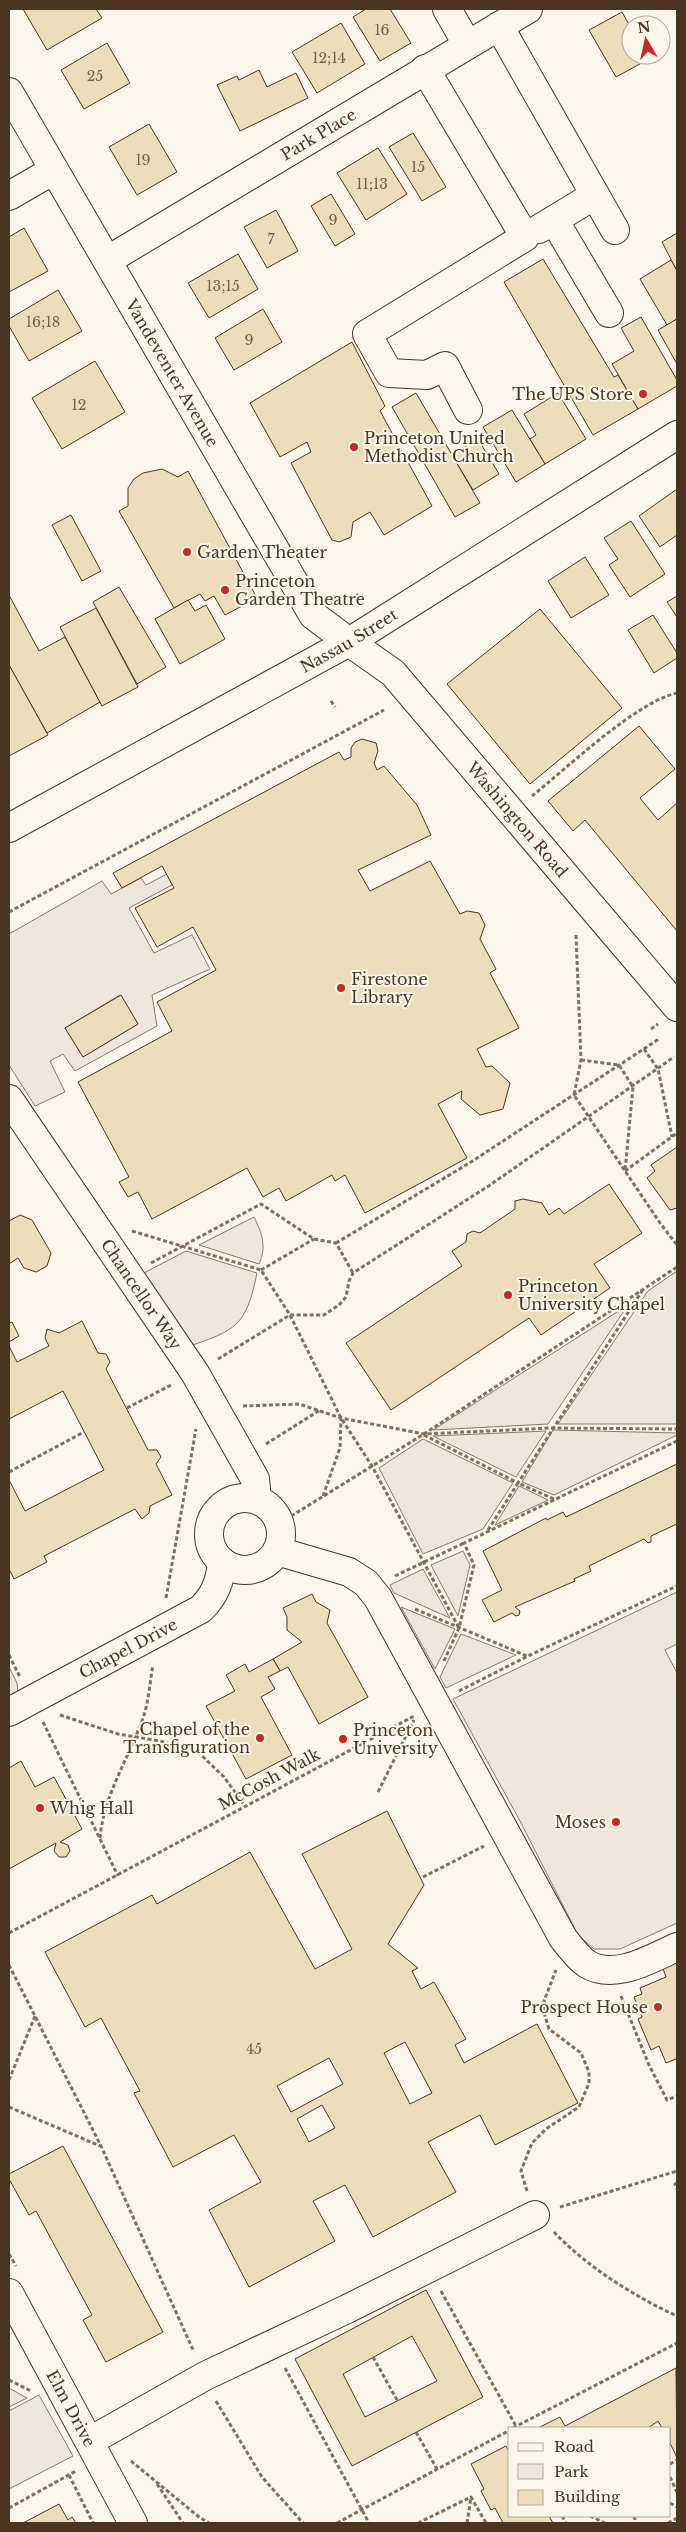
<svg xmlns="http://www.w3.org/2000/svg" width="686" height="2532" font-family="'Libre Baskerville',serif">
	<style>
		.green { fill: #ede6d9; stroke: #887966; fill-rule: evenodd }
		.parking { fill: #ede7d9; stroke: #887966 }
		.building { fill: #ecdcbc; stroke: #4a3520; fill-rule: evenodd }
		.lines { fill: none; stroke-linecap: round; stroke-linejoin: round }
		.minor-casing { stroke: #4a3520; stroke-width: 30 }
		.major-casing { stroke: #4a3520; stroke-width: 30 }
		.path { stroke: #7f6f5c; stroke-width: 3; stroke-dasharray: 4 2.5; stroke-linecap: butt }
		.minor { stroke: #fbf6e9; stroke-width: 28 }
		.major { stroke: #fbf6e9; stroke-width: 28 }
		.poi-dot { fill: #c62828; stroke: #fbf6e9; stroke-width: 2 }
		.labels { text-anchor: middle; dominant-baseline: central; stroke-width: 4; stroke-linejoin: round; paint-order: stroke }
		.number-label { font-size: 14px; fill: #725f47 }
		.street-label { font-size: 16px; fill: #4a3520; stroke: #fbf6e9 }
		.poi-label { font-size: 16px; fill: #4a3520; stroke: #fbf6e9; text-anchor: start }
	</style>
	<rect width="100%" height="100%" fill="#fbf6e9"/>
	<!-- green -->
	<g class="green">
		<path d="M167,874L172,885L129,908L154,953L192,935L210,969L152,995L157,1026L75,1071L63,1054L50,1061L65,1092L35,1106L9,1065V934L102,881L111,894L141,878L146,885ZM120,995L138,1024L83,1057L65,1028Z"/>
		<path d="M254,1217C262,1233 267,1247 259,1264L199,1245Z"/>
		<path d="M186,1251L257,1273C246,1327 236,1330 187,1347L142,1274Z"/>
		<path d="M677,1271V1424H558L648,1291Z"/>
		<path d="M628,1305L548,1424L433,1430Z"/>
		<path d="M553,1430L677,1433V1435L554,1495L522,1482Z"/>
		<path d="M546,1431L516,1477L433,1436Z"/>
		<path d="M423,1439L513,1483L483,1529L423,1554L379,1468Z"/>
		<path d="M519,1486L548,1500L495,1525Z"/>
		<path d="M463,1551L470,1565L458,1616L431,1565Z"/>
		<path d="M423,1569L450,1618L394,1593L390,1585Z"/>
		<path d="M677,1592V1644L665,1650L677,1673V1923L620,1949H594L578,1935L520,1821L453,1699Z"/>
		<path d="M401,1607L455,1629L435,1669Z"/>
		<path d="M461,1634L516,1655L446,1688L440,1677Z"/>
		<path d="M9,1667L17,1683L18,1693L9,1704Z"/>
		<path d="M9,2388L27,2398L9,2407Z"/>
	</g>
	<!-- parking -->
	<path class="parking" d="M39,2395L73,2456L9,2489V2411Z"/>
	<!-- building -->
	<g class="building">
		<path d="M23,9H96L102,18L47,50Z"/>
		<path d="M366,9H390L411,43L380,61L353,17Z"/>
		<path d="M622,12L631,28V55H646L649,59L616,77L589,30Z"/>
		<path d="M341,23L365,64L317,93L292,52Z"/>
		<path d="M107,43L130,83L84,109L61,70Z"/>
		<path d="M259,70L267,87L296,73L308,98L240,131L217,85L237,76L239,80Z"/>
		<path d="M149,124L177,172L137,195L109,147Z"/>
		<path d="M413,133L446,187L422,201L389,147Z"/>
		<path d="M378,148L407,194L366,220L337,173Z"/>
		<path d="M331,194L355,234L335,246L311,206Z"/>
		<path d="M276,210L298,251L267,268L244,227Z"/>
		<path d="M24,228L48,271L9,292V237Z"/>
		<path d="M677,233V271L662,242Z"/>
		<path d="M238,254L258,289L209,318L188,283Z"/>
		<path d="M543,259L614,377L618,375L638,409L593,435L504,282Z"/>
		<path d="M671,260L677,271V319L667,325L640,279Z"/>
		<path d="M58,290L82,331L29,361L9,326V319Z"/>
		<path d="M263,309L282,342L234,370L215,338Z"/>
		<path d="M641,317L677,380V386L638,409L612,364L634,351L621,328Z"/>
		<path d="M677,319V364L658,330Z"/>
		<path d="M352,342L385,406L380,411L432,506L384,535L370,512L353,522L351,537L339,542L332,540L291,463L311,452L307,442L280,457L250,403Z"/>
		<path d="M95,361L125,412L62,449L32,398Z"/>
		<path d="M416,393L480,503L455,517L392,407Z"/>
		<path d="M558,393L586,439L545,464L530,439L536,435L524,414Z"/>
		<path d="M512,410L545,464L516,482L483,427Z"/>
		<path d="M478,439L499,474L473,490L452,455Z"/>
		<path d="M162,469L178,477L188,471L257,598L225,615L214,596L205,601L200,594L174,608L119,511L128,506V488L134,479L143,473Z"/>
		<path d="M677,489V535L660,547L639,516Z"/>
		<path d="M71,515L101,571L82,581L52,525Z"/>
		<path d="M631,521L665,574L630,597L609,565L618,559L604,538Z"/>
		<path d="M585,557L609,595L571,618L548,581Z"/>
		<path d="M119,587L166,667L137,684L93,602Z"/>
		<path d="M9,595L39,651L65,637L100,702L47,733L9,665Z"/>
		<path d="M677,596V617L667,602Z"/>
		<path d="M188,600L195,611L206,605L225,639L180,664L155,619Z"/>
		<path d="M96,608L138,687L102,706L60,627Z"/>
		<path d="M540,609L622,708L530,784L447,684Z"/>
		<path d="M653,615L677,653V658L654,673L628,630Z"/>
		<path d="M9,665L48,735L9,756Z"/>
		<path d="M639,726L675,769L640,798L658,820L677,803V931L585,820L573,831L548,801Z"/>
		<path d="M362,739L376,743L378,751L374,763L377,770L384,766L417,805L431,835L358,870L370,891L430,861L460,914L467,911L479,913L485,925L480,939L496,969L490,973L519,1028L477,1049L486,1067L492,1066L510,1083L503,1109L480,1115L461,1099L462,1091L438,1104L467,1158L365,1213L345,1175L335,1181L332,1175L286,1201L279,1188L263,1197L247,1168L152,1219L138,1192L128,1197L119,1182L129,1177L78,1082L172,1031L157,1002L216,970L193,927L157,947L135,908L174,888L162,866L122,888L113,873L339,752L344,760L351,757V748L355,742Z"/>
		<path d="M121,995L138,1024L83,1057L65,1028Z"/>
		<path d="M677,1147V1208L670,1210L647,1178L655,1171L651,1165Z"/>
		<path d="M609,1184L642,1233L594,1264L610,1288L541,1335L529,1318L391,1410L346,1343L462,1266L452,1251L466,1242L467,1234L473,1231L480,1233L515,1209V1201L523,1199L542,1203L549,1215L559,1208L564,1214Z"/>
		<path d="M20,1215L32,1220L51,1253L47,1266L36,1272L24,1268L18,1258L9,1264V1221Z"/>
		<path d="M82,1321L98,1353L106,1354L110,1362L106,1369L148,1450H157L161,1457L156,1464L172,1495L150,1506L149,1513L142,1519L135,1509L44,1556L47,1562L14,1579L9,1569V1480L25,1511L104,1470L63,1391L9,1419V1346L17,1362L49,1346L45,1338L47,1329L59,1333Z"/>
		<path d="M12,1322L19,1336L9,1342V1323Z"/>
		<path d="M677,1464V1524L651,1536V1542L648,1543L644,1539L589,1566L591,1571L574,1579L575,1581L515,1607L520,1611L519,1615L516,1616L512,1613L494,1622L482,1600L502,1590L483,1551L546,1518L547,1520L563,1512L566,1517Z"/>
		<path d="M312,1594L316,1602L330,1610L327,1623L368,1697L319,1724L288,1667L280,1671L273,1659L302,1642L287,1630V1617L283,1608Z"/>
		<path d="M273,1659L280,1671L268,1677L275,1689L261,1697L292,1755L246,1779L206,1706L235,1691L226,1675L245,1664L249,1672Z"/>
		<path d="M21,1761L35,1787L54,1777L82,1829L60,1842L68,1845L70,1851L66,1857H59L54,1851L56,1843L9,1869V1768Z"/>
		<path d="M387,1811L424,1885L388,1944L418,1968L412,1971L421,1989L434,1982L466,2039L455,2045L464,2063L537,2024L578,2103L495,2145L480,2115L428,2142L456,2192L373,2237L345,2185L313,2201L335,2241L249,2287L209,2210L261,2182L234,2135L173,2167L134,2093L140,2091L101,2018L85,2027L45,1952L152,1895L157,1904L250,1852L315,1969L352,1949L302,1854ZM405,2042L432,2093L410,2104L384,2053ZM329,2058L343,2084L291,2112L277,2086ZM322,2105L335,2128L309,2142L297,2119Z"/>
		<path d="M677,1960V2062L676,2059L666,2063L659,2046L651,2050L638,2019L642,2017L634,1997L642,1994L640,1988L666,1977L662,1966Z"/>
		<path d="M63,2146L163,2332L106,2362L83,2320L92,2315L36,2211L29,2215L9,2179V2174Z"/>
		<path d="M426,2290L483,2397L352,2466L295,2359ZM412,2336L437,2381L365,2417L343,2374Z"/>
		<path d="M676,2368L677,2458L670,2443V2428H662L658,2421L648,2428H538L560,2417L565,2426Z"/>
		<path d="M506,2446L510,2453V2516H549L553,2523H503L495,2508L491,2510L481,2491L484,2489L471,2464Z"/>
		<path d="M59,2504L68,2520L72,2517L76,2523H23Z"/>
	</g>
	<g class="lines">
		<!-- minor casing -->
		<g class="minor-casing">
			<g id="minor">
				<path d="M447,9L467,44"/>
				<path d="M499,26L615,230"/>
				<path d="M425,69L525,237L367,334L389,373L427,375L445,366L468,410"/>
				<path id="s1" d="M9,92L313,615L349,642"/>
				<path d="M9,196L54,170"/>
				<path d="M554,220L609,313"/>
				<path d="M539,229L595,195"/>
				<path id="s2" d="M108,260L528,9"/>
				<path id="s3" d="M9,1099L195,1373L255,1479L256,1489L254,1498"/>
				<circle cx="245" cy="1534" r="36"/>
				<path d="M277,1551L349,1572L366,1583L378,1598L563,1938C570,1947 578,1958 587,1964C615,1981 652,1958 677,1947"/>
				<path id="s4" d="M9,1712L201,1609C215,1595 220,1582 222,1562"/>
				<path id="s5" d="M9,2293L133,2523"/>
				<path d="M90,2441L205,2376L347,2309L535,2215"/>
			</g>
		</g>
		<!-- major casing -->
		<g class="major-casing">
			<g id="major">
				<path id="s6" d="M349,642L393,673L677,1007"/>
				<path id="s7" d="M9,828L349,642L677,435"/>
			</g>
		</g>
		<!-- path -->
		<g class="path">
			<path d="M356,594L362,600"/>
			<path d="M331,701L335,707"/>
			<path d="M532,796C567,768 636,702 677,693"/>
			<path d="M9,912L384,710"/>
			<path d="M576,935L581,1060L574,1095L660,1223L677,1245"/>
			<path d="M651,1029L658,1024"/>
			<path d="M644,1049L658,1069L672,1137"/>
			<path d="M581,1060L619,1065L633,1087L625,1171"/>
			<path d="M625,1171L677,1133"/>
			<path d="M132,1231L261,1270L290,1315L341,1418L372,1466L459,1628"/>
			<path d="M336,1243L471,1162L659,1039"/>
			<path d="M151,1263L261,1204L314,1239L336,1243L353,1273"/>
			<path d="M261,1270L314,1239"/>
			<path d="M218,1359L290,1315H324L339,1305L346,1297L349,1281L353,1273L490,1185L674,1057"/>
			<path d="M243,1406L299,1404L341,1418L424,1434L551,1428L677,1429"/>
			<path d="M127,1408L171,1385"/>
			<path d="M424,1435L518,1483L642,1291"/>
			<path d="M266,1444L320,1410"/>
			<path d="M9,1472L84,1432"/>
			<path d="M323,1496L340,1448L341,1419"/>
			<path d="M280,1523L424,1434L677,1267"/>
			<path d="M488,1530L518,1483L554,1499"/>
			<path d="M395,1576L464,1543"/>
			<path d="M166,1598L196,1429"/>
			<path d="M415,1609L527,1656"/>
			<path d="M9,1655L20,1677"/>
			<path d="M444,1661L459,1628L474,1565L464,1543L677,1441"/>
			<path d="M459,1691L528,1656L677,1586"/>
			<path d="M60,1715L118,1734L160,1741L197,1751L224,1777L245,1806"/>
			<path d="M43,1722L118,1876"/>
			<path d="M378,1792L414,1720"/>
			<path d="M100,1838C104,1793 130,1757 144,1715C149,1699 150,1681 153,1665"/>
			<path d="M423,1877L484,1846"/>
			<path d="M9,1933L414,1716"/>
			<path d="M9,1965L101,2146L194,2352"/>
			<path d="M621,1996L649,2065L667,2100L677,2096"/>
			<path d="M9,2080L35,2016"/>
			<path d="M9,2107L100,2146"/>
			<path d="M677,2183L675,2184L677,2189"/>
			<path d="M527,2191L521,2171L532,2143L546,2129L579,2107L589,2083V2072L581,2053L549,2029L545,2016L544,2001L556,1970"/>
			<path d="M560,2207L677,2171"/>
			<path d="M554,2232C586,2266 635,2297 677,2316"/>
			<path d="M9,2254L16,2266"/>
			<path d="M441,2291L517,2428"/>
			<path d="M373,2357L397,2400"/>
			<path d="M285,2368L369,2523"/>
			<path d="M9,2380L31,2391"/>
			<path d="M216,2401L262,2477L303,2523"/>
			<path d="M513,2428L677,2343"/>
			<path d="M416,2432L437,2469"/>
			<path d="M131,2461L199,2517L209,2523"/>
			<path d="M670,2464L677,2460"/>
			<path d="M69,2475L93,2523"/>
			<path d="M670,2477L677,2492"/>
			<path d="M157,2484L183,2523"/>
			<path d="M670,2503L677,2507"/>
			<path d="M9,2508L76,2471"/>
			<path d="M562,2516L566,2523"/>
			<path d="M590,2516L605,2523"/>
			<path d="M634,2516L636,2523"/>
			<path d="M337,2523L510,2430"/>
			<path d="M418,2523L471,2497L486,2523"/>
			<path d="M467,2523L471,2497"/>
			<path d="M668,2523L677,2518"/>
		</g>
		<!-- minor -->
		<use href="#minor" class="minor"/>
		<!-- major -->
		<use href="#major" class="major"/>
	</g>
	<!-- markers -->
	<g class="poi-dot">
		<circle cx="643" cy="394" r="5"/>
		<circle cx="354" cy="447" r="5"/>
		<circle cx="187" cy="552" r="5"/>
		<circle cx="225" cy="590" r="5"/>
		<circle cx="341" cy="988" r="5"/>
		<circle cx="508" cy="1295" r="5"/>
		<circle cx="260" cy="1738" r="5"/>
		<circle cx="343" cy="1739" r="5"/>
		<circle cx="40" cy="1808" r="5"/>
		<circle cx="616" cy="1822" r="5"/>
		<circle cx="658" cy="2007" r="5"/>
	</g>
	<g class="labels">
		<!-- number labels -->
		<g class="number-label">
			<text x="382" y="30">16</text>
			<text x="329" y="58">12;14</text>
			<text x="95" y="76">25</text>
			<text x="143" y="160">19</text>
			<text x="418" y="167">15</text>
			<text x="372" y="184">11;13</text>
			<text x="333" y="220">9</text>
			<text x="271" y="239">7</text>
			<text x="223" y="286">13;15</text>
			<text x="43" y="322">16;18</text>
			<text x="249" y="340">9</text>
			<text x="79" y="405">12</text>
			<text x="254" y="2049">45</text>
		</g>
		<!-- street labels -->
		<g class="street-label">
			<text stroke="none"><textPath href="#s2" startOffset="245">Park Place</textPath></text>
			<text stroke="none"><textPath href="#s1" startOffset="325">Vandeventer Avenue</textPath></text>
			<text stroke="none"><textPath href="#s7" startOffset="388">Nassau Street</textPath></text>
			<text stroke="none"><textPath href="#s6" startOffset="246">Washington Road</textPath></text>
			<text stroke="none"><textPath href="#s3" startOffset="236">Chancellor Way</textPath></text>
			<text stroke="none"><textPath href="#s4" startOffset="135">Chapel Drive</textPath></text>
			<text transform="translate(269 1779) rotate(-28)">McCosh Walk</text>
			<text stroke="none"><textPath href="#s5" startOffset="131">Elm Drive</textPath></text>
		</g>
		<!-- poi labels -->
		<g class="poi-label">
			<text x="633" y="394" text-anchor="end">The UPS Store</text>
			<text x="364" y="438">Princeton United<tspan x="364" dy="18">Methodist Church</tspan></text>
			<text x="197" y="552">Garden Theater</text>
			<text x="235" y="581">Princeton<tspan x="235" dy="18">Garden Theatre</tspan></text>
			<text x="351" y="979">Firestone<tspan x="351" dy="18">Library</tspan></text>
			<text x="518" y="1286">Princeton<tspan x="518" dy="18">University Chapel</tspan></text>
			<text x="250" y="1729" text-anchor="end">Chapel of the<tspan x="250" dy="18">Transfiguration</tspan></text>
			<text x="353" y="1730">Princeton<tspan x="353" dy="18">University</tspan></text>
			<text x="50" y="1808">Whig Hall</text>
			<text x="606" y="1822" text-anchor="end">Moses</text>
			<text x="648" y="2007" text-anchor="end">Prospect House</text>
		</g>
	</g>
	<!-- border -->
	<rect width="686" height="2532" fill="none" stroke="#4a3520" stroke-width="20"/>
	<!-- legend -->
	<rect x="508" y="2427" width="162" height="90" fill="#fbf6e9" stroke="#b4a999"/>
	<rect x="518" y="2443" width="25" height="8" fill="#fbf6e9" stroke="#b4a999"/>
	<text x="554" y="2452" font-size="15" fill="#4a3520">Road</text>
	<rect x="518" y="2464" width="25" height="15" fill="#ede6d9" stroke="#b4a999"/>
	<text x="554" y="2477" font-size="15" fill="#4a3520">Park</text>
	<rect x="518" y="2490" width="25" height="15" fill="#ecdcbc" stroke="#b4a999"/>
	<text x="554" y="2502" font-size="15" fill="#4a3520">Building</text>
	<!-- north arrow -->
	<g transform="translate(646 40) rotate(351)"><circle r="24" fill="#fbf6e9" stroke="#b4a999"/>
	<path d="M0-4L9 19L0 12L-9 19Z" fill="#c62828"/>
	<text y="-8" font-size="14" font-weight="bold" text-anchor="middle" fill="#4a3520">N</text>
	</g>
</svg>
